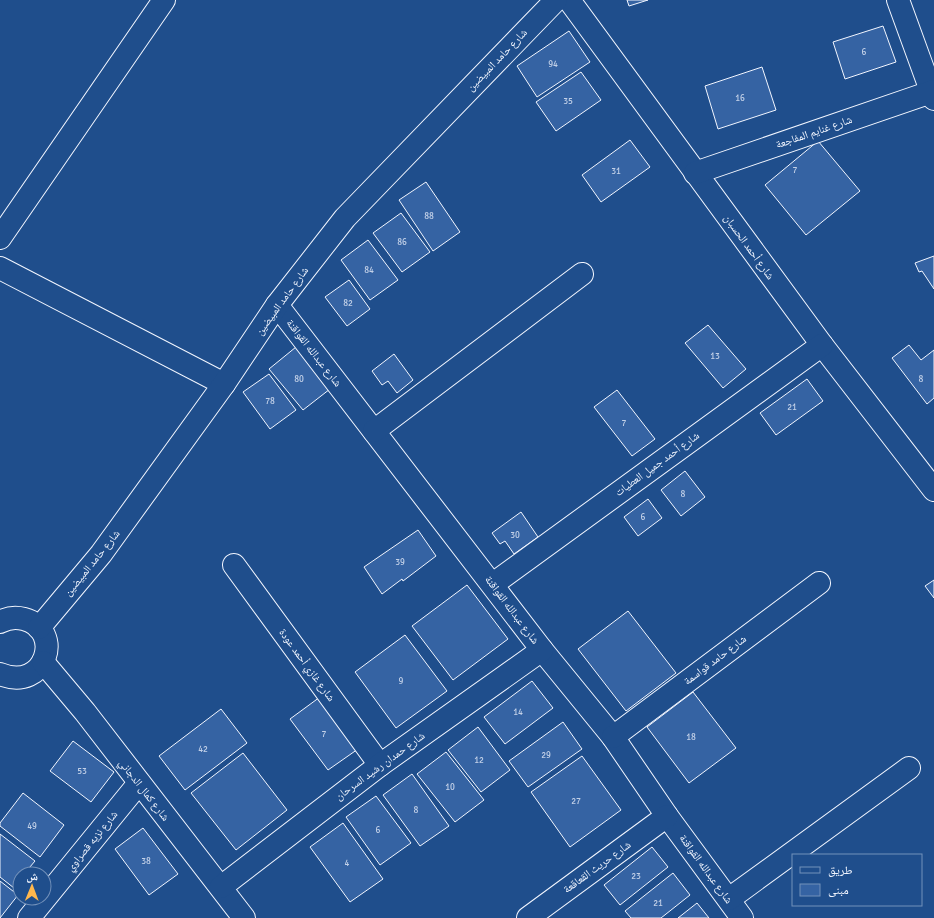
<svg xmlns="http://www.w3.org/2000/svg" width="934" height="918" font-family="Signika,'Noto Naskh Arabic',sans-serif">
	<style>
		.building { fill: #3563a3; stroke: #f2f6ff }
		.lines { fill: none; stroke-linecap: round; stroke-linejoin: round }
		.minor-casing { stroke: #f2f6ff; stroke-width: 24 }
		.minor { stroke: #1f4e8c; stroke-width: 22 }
		.labels { text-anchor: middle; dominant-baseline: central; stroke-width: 3; stroke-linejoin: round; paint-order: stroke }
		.number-label { font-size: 9px; fill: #c3d1e8 }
		.street-label { font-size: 11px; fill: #f2f6ff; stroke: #1f4e8c }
	</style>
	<rect width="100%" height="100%" fill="#1f4e8c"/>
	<!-- building -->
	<g class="building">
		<path d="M627,0H648L629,6Z"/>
		<path d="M883,26L896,62L845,79L833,42Z"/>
		<path d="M569,31L590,62L537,97L517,66Z"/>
		<path d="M762,67L776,110L718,129L705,86Z"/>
		<path d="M581,72L601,100L556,131L536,102Z"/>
		<path d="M630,140L650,167L601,202L582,175Z"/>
		<path d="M818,141L860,191L806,235L765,185Z"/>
		<path d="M426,182L460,232L433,251L399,200Z"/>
		<path d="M401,213L430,252L402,272L373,233Z"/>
		<path d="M368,240L398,280L370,300L341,260Z"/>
		<path d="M934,256V289L922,271L919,272L915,263Z"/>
		<path d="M349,280L370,309L347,326L325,297Z"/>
		<path d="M708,325L746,369L723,388L685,343Z"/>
		<path d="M909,345L921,360L934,350V398L927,404L892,358Z"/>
		<path d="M296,347L330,389L303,410L269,369Z"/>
		<path d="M394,354L413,380L397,393L388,381L382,385L372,371Z"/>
		<path d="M269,374L296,410L270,429L243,392Z"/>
		<path d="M807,379L823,401L776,435L760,413Z"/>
		<path d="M617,390L655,439L632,456L594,407Z"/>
		<path d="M685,471L705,497L681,516L661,490Z"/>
		<path d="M648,499L662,518L638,536L624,517Z"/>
		<path d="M521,512L538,537L514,554L505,541L500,544L492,533Z"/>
		<path d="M418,530L436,556L403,581L402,579L382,594L364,567Z"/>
		<path d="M934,580V598L925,586Z"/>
		<path d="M467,585L508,639L453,680L412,626Z"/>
		<path d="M628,611L676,673L626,711L578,649Z"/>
		<path d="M405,635L447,691L396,728L355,672Z"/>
		<path d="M532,681L553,708L505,744L484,717Z"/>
		<path d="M693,692L736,748L689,783L647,727Z"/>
		<path d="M320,697L358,749L328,770L290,719Z"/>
		<path d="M221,709L247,743L185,790L159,756Z"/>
		<path d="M563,722L582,749L528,787L509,761Z"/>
		<path d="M478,727L510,770L481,792L448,750Z"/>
		<path d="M73,741L114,772L91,802L50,771Z"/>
		<path d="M446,752L484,800L455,822L417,774Z"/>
		<path d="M243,753L287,810L236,850L191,793Z"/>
		<path d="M582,756L621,810L570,847L531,792Z"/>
		<path d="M412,774L449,826L420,846L383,795Z"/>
		<path d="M23,793L64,825L40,857L0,826V823Z"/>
		<path d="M376,796L411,843L380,865L346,817Z"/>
		<path d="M343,823L383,879L350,902L310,847Z"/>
		<path d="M143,828L178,874L149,895L115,849Z"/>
		<path d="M0,834L35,861L24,874H20V879L14,888L0,877Z"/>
		<path d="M652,847L668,867L620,905L604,885Z"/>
		<path d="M673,873L690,895L661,918H631L625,911Z"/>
		<path d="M0,881L18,895L0,918Z"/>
		<path d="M697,903L709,918H678Z"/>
	</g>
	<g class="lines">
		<!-- minor casing -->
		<g class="minor-casing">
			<g id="minor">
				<path d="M569,0L822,345L934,490"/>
				<path d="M898,0L934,99"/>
				<path d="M695,173L934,91"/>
				<path d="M0,238L164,0"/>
				<path d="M0,268L224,384"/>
				<path d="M277,305L542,650L613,737L667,816L742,918"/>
				<path d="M374,431L582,274"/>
				<path d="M234,565L380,765"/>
				<path d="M493,584L822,345"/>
				<path d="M0,622C7,618 16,617 24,619C65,630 46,693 0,674"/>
				<path d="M39,628L101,554L224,384L277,305L345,218L556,0"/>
				<path d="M43,662L85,712L244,918"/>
				<path d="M613,737L819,583"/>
				<path d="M221,887L380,765L542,650"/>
				<path d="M729,899L909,768"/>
				<path d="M29,918L139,783"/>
				<path d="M528,918L667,816"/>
			</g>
		</g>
		<!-- minor -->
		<use href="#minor" class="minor"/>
	</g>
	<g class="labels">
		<!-- number labels -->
		<g class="number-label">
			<text x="864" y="52">6</text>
			<text x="553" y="64">94</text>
			<text x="740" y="98">16</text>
			<text x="568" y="101">35</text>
			<text x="795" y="170">7</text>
			<text x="616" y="171">31</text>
			<text x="429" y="216">88</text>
			<text x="402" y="242">86</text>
			<text x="369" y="270">84</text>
			<text x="348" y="303">82</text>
			<text x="715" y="356">13</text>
			<text x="299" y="379">80</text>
			<text x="921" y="379">8</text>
			<text x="270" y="401">78</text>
			<text x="792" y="407">21</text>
			<text x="624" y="423">7</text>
			<text x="683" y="494">8</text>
			<text x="643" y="517">6</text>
			<text x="515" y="535">30</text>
			<text x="400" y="562">39</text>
			<text x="401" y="681">9</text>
			<text x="518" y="712">14</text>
			<text x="324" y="734">7</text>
			<text x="691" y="737">18</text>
			<text x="203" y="749">42</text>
			<text x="546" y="755">29</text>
			<text x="479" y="760">12</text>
			<text x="82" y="771">53</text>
			<text x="450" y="787">10</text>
			<text x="576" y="801">27</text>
			<text x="416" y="810">8</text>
			<text x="32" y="826">49</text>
			<text x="378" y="830">6</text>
			<text x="146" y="861">38</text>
			<text x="347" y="863">4</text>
			<text x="636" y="876">23</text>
			<text x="658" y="903">21</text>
		</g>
		<!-- street labels -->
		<g class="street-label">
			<text transform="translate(497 60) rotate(-46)">شارع حامد المبيضين</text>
			<text transform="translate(814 132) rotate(-19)">شارع غنايم المفاجعة</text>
			<text transform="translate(749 247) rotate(54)">شارع أحمد الحسبان</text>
			<text transform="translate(282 301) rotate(-54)">شارع حامد المبيضين</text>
			<text transform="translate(314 353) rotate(52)">شارع عبدالله القواقنة</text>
			<text transform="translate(657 464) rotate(-36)">شارع أحمد جميل العطيات</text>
			<text transform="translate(92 563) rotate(-51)">شارع حامد المبيضين</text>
			<text transform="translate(512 610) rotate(53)">شارع عبدالله القواقنة</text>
			<text transform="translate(715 660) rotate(-37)">شارع حامد قواسمة</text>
			<text transform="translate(307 665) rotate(54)">شارع غازي أحمد عودة</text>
			<text transform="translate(380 766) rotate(-36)">شارع حمدان رشيد السرحان</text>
			<text transform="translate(144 790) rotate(52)">شارع كمال الدجاني</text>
			<text transform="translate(92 841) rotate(-51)">شارع نزيه قصراوي</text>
			<text transform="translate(597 867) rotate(-36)">شارع حريث القعاقعة</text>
			<text transform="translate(706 869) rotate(54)">شارع عبدالله القواقنة</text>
		</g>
	</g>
	<!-- legend -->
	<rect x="792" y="854" width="130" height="52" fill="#1f4e8c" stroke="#7391ba"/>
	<rect x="800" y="867" width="20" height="6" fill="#1f4e8c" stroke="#7391ba"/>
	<text x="828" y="874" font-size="12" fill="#f2f6ff">طريق</text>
	<rect x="800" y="884" width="20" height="12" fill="#3563a3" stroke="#7391ba"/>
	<text x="828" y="894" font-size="12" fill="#f2f6ff">مبنى</text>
	<!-- north arrow -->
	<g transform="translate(32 886) rotate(1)"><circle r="19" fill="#1f4e8c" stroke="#7391ba"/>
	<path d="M0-3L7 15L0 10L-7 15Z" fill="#ffb74d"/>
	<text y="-6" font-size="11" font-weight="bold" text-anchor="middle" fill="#f2f6ff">ش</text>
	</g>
</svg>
